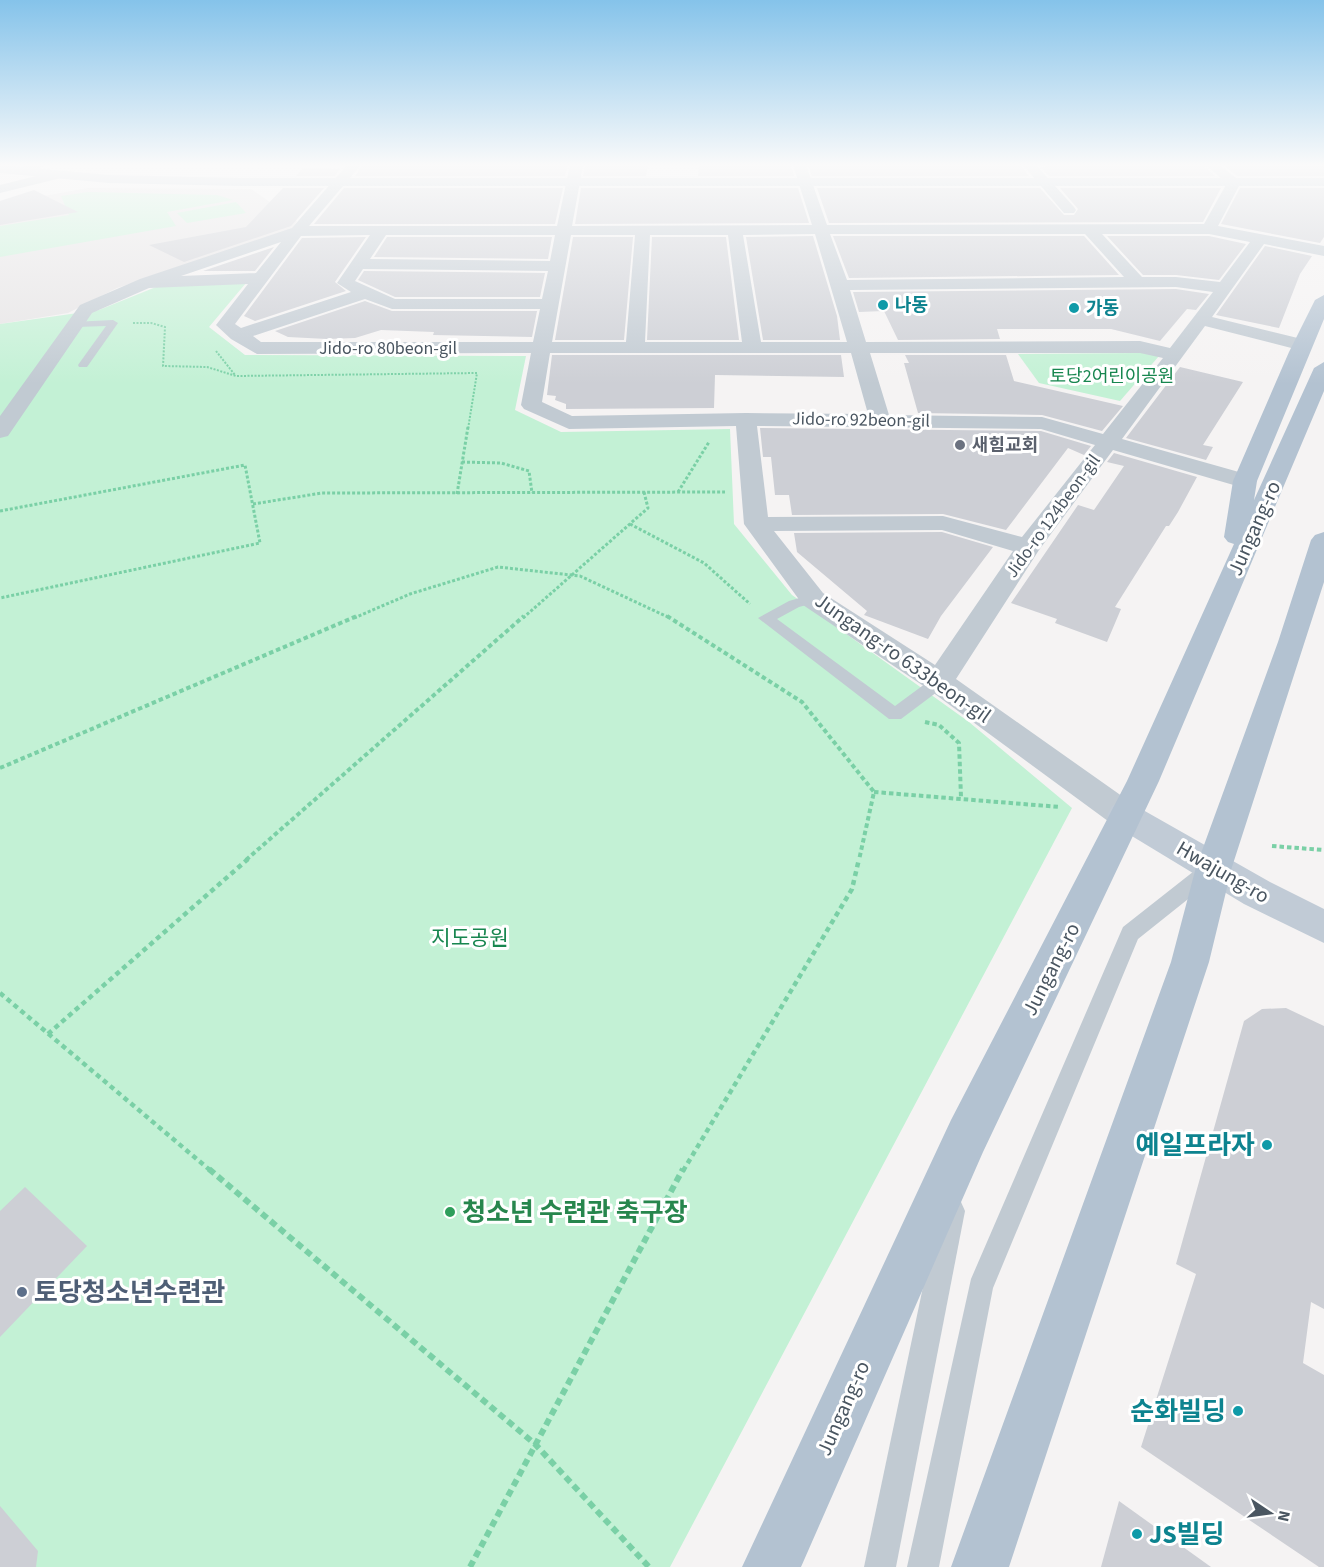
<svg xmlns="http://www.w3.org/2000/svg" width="1324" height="1567" font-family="'Source Sans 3','Noto Sans KR',sans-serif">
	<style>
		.education { fill: #e6e4e5 }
		.green { fill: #c3f1d5 }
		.building { fill: #cdcfd5 }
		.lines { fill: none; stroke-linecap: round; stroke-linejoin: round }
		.path-far4 { stroke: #7ad0a6; stroke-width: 2; stroke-dasharray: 2 1.5; stroke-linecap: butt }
		.path-far3 { stroke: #7ad0a6; stroke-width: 3; stroke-dasharray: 3 2; stroke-linecap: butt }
		.path-far2 { stroke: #7ad0a6; stroke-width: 4; stroke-dasharray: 4.5 3; stroke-linecap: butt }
		.path-far1 { stroke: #7ad0a6; stroke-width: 4.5; stroke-dasharray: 5 4; stroke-linecap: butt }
		.path { stroke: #7ad0a6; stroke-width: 6; stroke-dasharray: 7 4.5; stroke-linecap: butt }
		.service { fill: #c1cad2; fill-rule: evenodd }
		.minor { fill: #c1cad2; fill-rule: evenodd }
		.tertiary { fill: #c1cad2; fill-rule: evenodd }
		.secondary { fill: #c1cbd6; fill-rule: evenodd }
		.primary { fill: #b3c2d1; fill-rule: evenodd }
		.culture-dot { fill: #0f9aa8; stroke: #fff; stroke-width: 2 }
		.worship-dot { fill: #6b7280; stroke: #fff; stroke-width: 2 }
		.leisure-dot { fill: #2e9e5b; stroke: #fff; stroke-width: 2 }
		.service-dot { fill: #5c6f8a; stroke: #fff; stroke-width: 2 }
		.labels { text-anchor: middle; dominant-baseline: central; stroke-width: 6; stroke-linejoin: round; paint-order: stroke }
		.far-culture-label { font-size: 18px; font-weight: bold; fill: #0d838f; stroke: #fff; text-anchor: start }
		.far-street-label { font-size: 18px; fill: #4a5661; stroke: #fff }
		.far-park-label { font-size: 18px; fill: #17864f; stroke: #fff }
		.far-worship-label { font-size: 18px; font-weight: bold; fill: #5b616d; stroke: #fff; text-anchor: start }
		.street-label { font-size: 21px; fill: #4a5661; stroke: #fff }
		.park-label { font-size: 21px; fill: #17864f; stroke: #fff }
		.near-culture-label { font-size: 26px; font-weight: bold; fill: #0d838f; stroke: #fff; text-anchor: end }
		.near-leisure-label { font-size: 26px; font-weight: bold; fill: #27864d; stroke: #fff; text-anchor: start }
		.near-service-label { font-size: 26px; font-weight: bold; fill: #4e5e75; stroke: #fff; text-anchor: start }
	</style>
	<rect width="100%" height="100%" fill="#f5f3f3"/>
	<!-- education -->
	<path class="education" d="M88,188L251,189L297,221L291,230L117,288L68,313L0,324V204Z"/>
	<!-- green -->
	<g class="green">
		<path d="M88,192L217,195L233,200L167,212L176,226L0,257V226L69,215L61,196Z"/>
		<path d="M236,202L246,213L187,223L177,213Z"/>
		<path d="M246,283L209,327L245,355L526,356L515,410L561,432L730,429L734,524L792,595L969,722L1072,808L670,1567H0V324L99,310L156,287Z"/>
		<path d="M1143,353L1159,356L1120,401L1039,383L1018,354Z"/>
	</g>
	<!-- building -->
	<g class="building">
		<path d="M363,165H568L565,176H355Z"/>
		<path d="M585,165H629L648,166L646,176H583Z"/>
		<path d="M699,165H791L794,176H698Z"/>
		<path d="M808,165L1021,166L1029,176H812Z"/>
		<path d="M1044,165H1203L1215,176H1049L1040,167H1046Z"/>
		<path d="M1223,165H1324V176H1237Z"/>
		<path d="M303,168L340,169L335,176H296Z"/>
		<path d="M283,188H324L291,226L184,262L149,245L246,227Z"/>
		<path d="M344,188H563L555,224H314Z"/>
		<path d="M581,188H798L809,223L575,224Z"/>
		<path d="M817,188H1040L1064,215H1074L1078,209L1060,188H1221L1203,222L829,223Z"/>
		<path d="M1240,188H1324V237L1320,243L1221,224Z"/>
		<path d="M34,190L78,212L0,225V201Z"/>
		<path d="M813,236L837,316L840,340H763L746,237Z"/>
		<path d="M833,236H1084L1119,275L849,278Z"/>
		<path d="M1107,236H1209L1246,244L1219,280L1176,275H1143Z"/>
		<path d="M366,237L335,282L346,291L255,321L244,316L302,238Z"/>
		<path d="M387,237H552L548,259L374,257Z"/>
		<path d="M573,237H633L624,340H555Z"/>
		<path d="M652,237H726L739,340H647Z"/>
		<path d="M1265,246L1312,256L1300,274L1279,328L1216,315Z"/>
		<path d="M274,247L255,271H203Z"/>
		<path d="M364,271L545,273L540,297H395L358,280Z"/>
		<path d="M1176,289L1209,294L1196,310L1187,309L1160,341L1111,329H997L1000,339L898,340L884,311L859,312L853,292Z"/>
		<path d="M365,301L392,311H537L532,337L433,335L434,332L381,330L355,338L327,339L288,337L275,331Z"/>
		<path d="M552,355H841L844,377L715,375L714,408L566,409V404L555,400L556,396L547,395Z"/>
		<path d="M905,355H1006L1014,381L1123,406L1102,431L1042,415L918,413L904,363H909Z"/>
		<path d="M1180,367L1243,382L1203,445L1213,447L1206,460L1126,438Z"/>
		<path d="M760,428L1041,431L1091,446L1084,455L1068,448L1006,530L943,514L792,515L789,495H775L771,457H763Z"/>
		<path d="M1114,453L1197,477L1178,512L1169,526H1166L1115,607L1121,609L1107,642L1055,623L1057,619L1011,603L1078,505L1094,510L1124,466L1107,462Z"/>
		<path d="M942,532L993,547L941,616L928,639L864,615L867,611L797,552L794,533Z"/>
		<path d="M1286,1008L1324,1026V1309L1311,1302L1303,1363L1324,1375V1567H1319L1141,1447L1196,1274L1176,1264L1244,1021L1262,1009Z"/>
		<path d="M25,1187L87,1246L0,1337V1211Z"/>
		<path d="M1119,1501L1211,1567H1101Z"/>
		<path d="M0,1506L38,1551L36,1567H0Z"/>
	</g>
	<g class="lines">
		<!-- path-far4 -->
		<g class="path-far4">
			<path d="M133,323H151L165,327L163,366L207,367L236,376L477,373L468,429"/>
			<path d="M216,351L235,375"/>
		</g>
		<!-- path-far3 -->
		<g class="path-far3">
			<path d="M462,462L501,463L529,471L532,493"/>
			<path d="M678,492L709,442"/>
			<path d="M457,494L468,427"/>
			<path d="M253,504L322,493L725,492"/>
			<path d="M0,511L245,465L260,543L0,598"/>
			<path d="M630,524L704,563L750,604"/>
			<path d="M354,618L410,594L498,567L580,576L670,618"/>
			<path d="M523,618L648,508L644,492"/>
		</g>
		<!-- path-far2 -->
		<g class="path-far2">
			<path d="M667,616L802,702L874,792L859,860"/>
			<path d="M925,722L939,725L959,743L961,797"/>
			<path d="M0,768L357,616"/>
			<path d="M874,792L1060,807"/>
			<path d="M1272,846L1324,850"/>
			<path d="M246,860L524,616"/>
		</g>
		<!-- path-far1 -->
		<g class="path-far1">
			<path d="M0,993L211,1171"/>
			<path d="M48,1034L248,859"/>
			<path d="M683,1171L852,889L859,859"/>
		</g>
		<!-- path -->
		<g class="path">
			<path d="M209,1169L535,1444L649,1567"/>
			<path d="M470,1567L683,1169"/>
		</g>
		<!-- service -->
		<g class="service">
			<path d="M113,320L118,323L87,367H79L78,365L106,326L76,327L71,324L72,322Z"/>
			<path d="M813,594L818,596L820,599L818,602L799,607L777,619L895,706L933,678H945L947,682L945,686L901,719H889L758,618L789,601Z"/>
			<path d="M1210,862L1217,864L1220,870L1217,876L1138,939L993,1288L939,1567H907L971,1279L1123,927L1203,864Z"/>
			<path d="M952,1198L961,1202L965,1211L896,1567H864L939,1211L943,1202Z"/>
		</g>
		<!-- minor -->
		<g class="minor">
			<path d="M347,165H361L309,226H557L570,165H583L572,226L812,225L793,165H806L827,225L1204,224L1227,183L1205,165H1220L1241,182L1218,226L1324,246V256L1264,244L1212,317L1310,341L1312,345L1310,349L1303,351L1205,326L1122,439L1253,476L1257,481L1253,486H1237L1113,450L1039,550L956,679L1136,806L1141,815L1136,824L1124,828L1112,824L928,689L803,605L744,524L736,426L569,429L524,409L521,405L531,353L257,354L231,339L216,325L248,284L149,288L92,313L8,436L0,438V416L80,305L140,279L292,228ZM815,234L847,342H761L743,235ZM830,234H1085L1124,277L847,280ZM1102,234H1209L1250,242L1220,282L1176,277H1142ZM370,235L337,283L351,292L241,328L235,324L301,236ZM386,235H555L550,261L370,259ZM571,235H635L626,342H552ZM650,235H728L742,342H645ZM281,242L256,273L181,276ZM363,269L548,271L542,299H395L355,281ZM1176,287L1213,292L1170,348L1140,341L866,342L850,290ZM365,299L392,309H540L533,342H261L253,336ZM550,353H851L868,414L746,413L572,416L542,402ZM870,353H1140L1163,358L1103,434L1042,417L889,415ZM757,426L1041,429L1095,445L1022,537L943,516L768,517ZM942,530L1013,551L935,665L823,593L774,531Z"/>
			<path d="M1023,165H1036L1074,207L1076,210L1074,213H1064Z"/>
			<path d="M56,171L63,175L61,178L0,193V185Z"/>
		</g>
		<!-- tertiary -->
		<path class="tertiary" d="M28,165H46L29,174H19V168Z"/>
		<!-- secondary -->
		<g class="secondary">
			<path d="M0,165L109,175L240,178H1324V186H240L109,183L0,173Z"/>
			<path d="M1124,802L1136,806L1270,882L1324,909V943L1244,904L1112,824L1107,815L1112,806Z"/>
		</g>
		<!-- primary -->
		<g class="primary">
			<path d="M1324,295V319L1257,481L1254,500L1314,368L1324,362V391L1159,781L983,1152L801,1567H742L951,1120L1127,781L1234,544L1228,542L1224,537L1233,481L1289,352L1315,300Z"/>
			<path d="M1324,532V582L1232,867L1209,962L1009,1567H951L1171,962L1196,867L1278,642L1311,540L1315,535Z"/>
		</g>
	</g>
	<!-- sky -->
	<linearGradient id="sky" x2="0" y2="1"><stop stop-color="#85c3ea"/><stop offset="0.43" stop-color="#fafafa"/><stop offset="1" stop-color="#fafafa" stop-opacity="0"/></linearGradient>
	<rect width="1324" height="384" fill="url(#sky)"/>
	<!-- markers -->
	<g class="culture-dot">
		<circle cx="883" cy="305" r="6"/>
		<circle cx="1074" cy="308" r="6"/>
		<circle cx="1267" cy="1145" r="6"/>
		<circle cx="1238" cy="1411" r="6"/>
		<circle cx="1137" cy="1534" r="6"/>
	</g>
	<circle class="worship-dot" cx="960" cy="445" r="6"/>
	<circle class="leisure-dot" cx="450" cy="1212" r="6"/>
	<circle class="service-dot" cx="22" cy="1292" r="6"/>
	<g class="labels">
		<!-- far-culture labels -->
		<g class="far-culture-label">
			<text x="895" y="305">나동</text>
			<text x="1086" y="308">가동</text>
		</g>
		<!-- far-street labels -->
		<g class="far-street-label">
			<text x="388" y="348">Jido-ro 80beon-gil</text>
			<text transform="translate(861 420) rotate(1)">Jido-ro 92beon-gil</text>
			<text transform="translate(1053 516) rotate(-54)">Jido-ro 124beon-gil</text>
		</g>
		<!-- far-park labels -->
		<g class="far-park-label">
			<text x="1112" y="376">토당2어린이공원</text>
		</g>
		<!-- far-worship labels -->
		<g class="far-worship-label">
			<text x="972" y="445">새힘교회</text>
		</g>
		<!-- street labels -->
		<g class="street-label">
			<text transform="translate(1254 528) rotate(-66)">Jungang-ro</text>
			<text transform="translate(903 658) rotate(35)">Jungang-ro 633beon-gil</text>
			<text transform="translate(1223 872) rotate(30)">Hwajung-ro</text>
			<text transform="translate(1051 969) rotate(-63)">Jungang-ro</text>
			<text transform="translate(843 1408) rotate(-66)">Jungang-ro</text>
		</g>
		<!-- park labels -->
		<g class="park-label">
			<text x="470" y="938">지도공원</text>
		</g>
		<!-- near-culture labels -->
		<g class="near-culture-label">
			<text x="1255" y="1145">예일프라자</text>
			<text x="1226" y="1411">순화빌딩</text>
			<text x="1149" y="1534" text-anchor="start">JS빌딩</text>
		</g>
		<!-- near-leisure labels -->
		<g class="near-leisure-label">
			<text x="462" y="1212">청소년 수련관 축구장</text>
		</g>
		<!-- near-service labels -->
		<g class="near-service-label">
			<text x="34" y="1292">토당청소년수련관</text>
		</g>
	</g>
	<!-- north arrow -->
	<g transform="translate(1270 1513) rotate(103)" stroke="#ffffff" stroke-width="4.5" paint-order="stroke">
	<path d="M0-4.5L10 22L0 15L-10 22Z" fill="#4a5661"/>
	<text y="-9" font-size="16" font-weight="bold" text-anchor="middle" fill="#4a5661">N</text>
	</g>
</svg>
